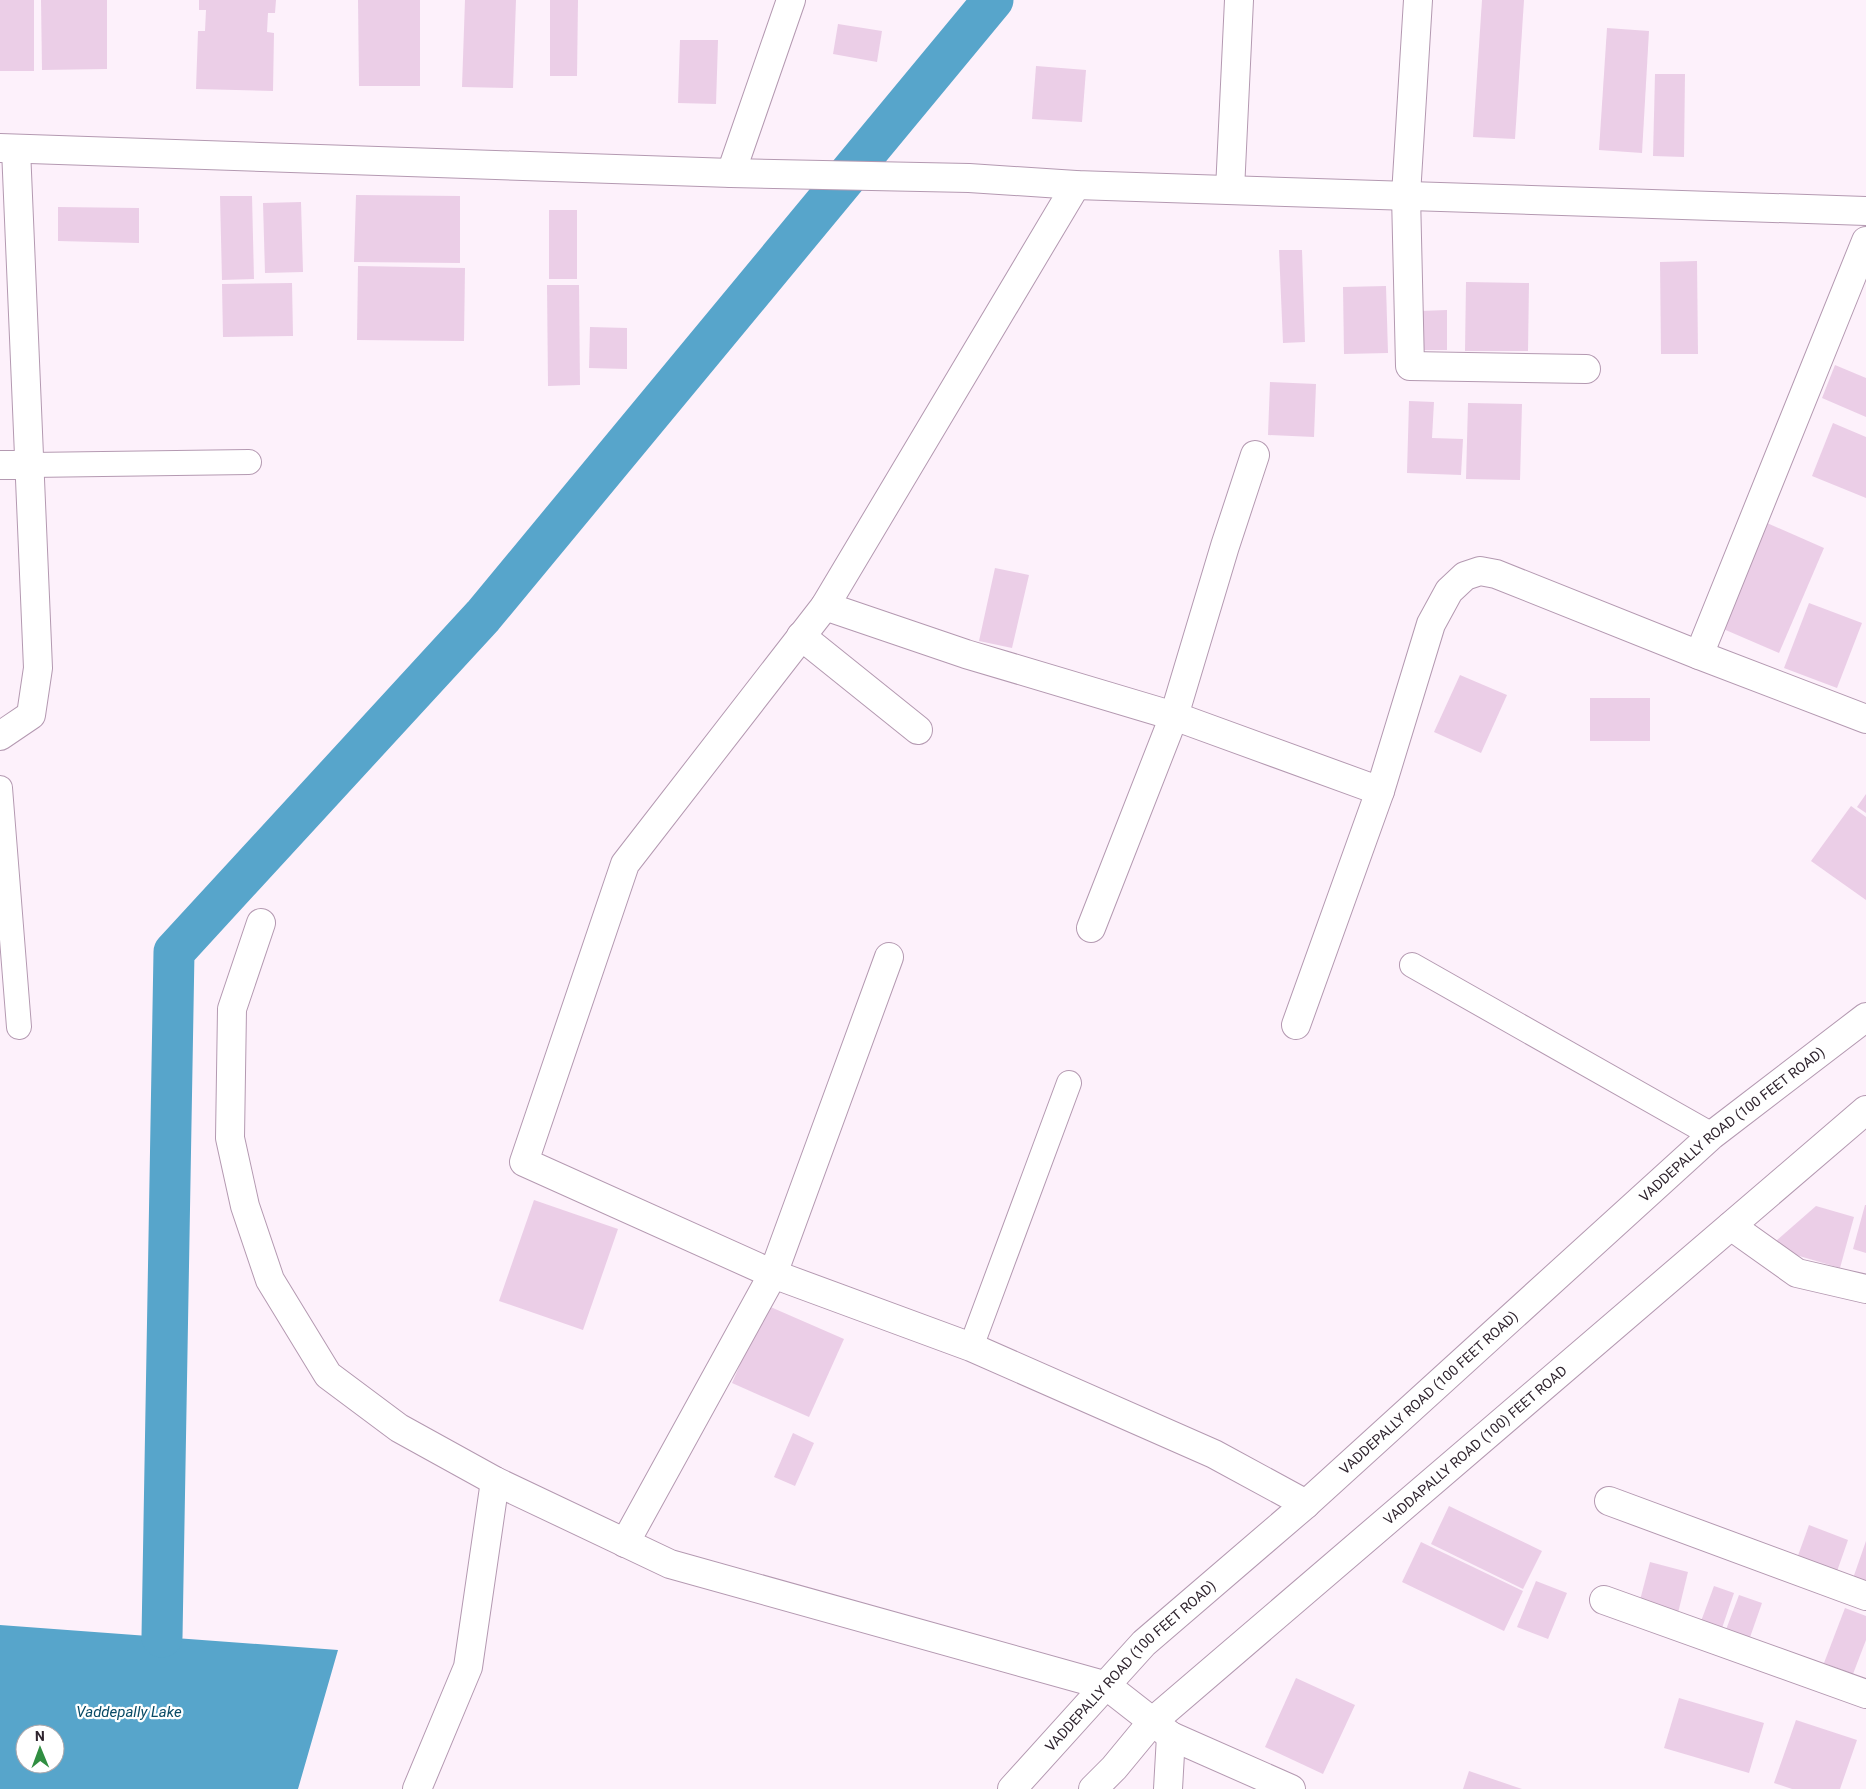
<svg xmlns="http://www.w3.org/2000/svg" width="1866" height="1789" font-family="Roboto,sans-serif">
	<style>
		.water { fill: #57a5cb; fill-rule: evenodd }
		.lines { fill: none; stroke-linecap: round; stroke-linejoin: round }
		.canal { stroke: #57a5cb; stroke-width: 41 }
		.building { fill: #ebcee7 }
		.lane-casing { stroke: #b499b1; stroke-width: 26 }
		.street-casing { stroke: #b499b1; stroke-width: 30 }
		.secondary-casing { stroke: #b499b1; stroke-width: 30 }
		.lane { stroke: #fff; stroke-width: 24 }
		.street { stroke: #fff; stroke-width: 28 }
		.secondary { stroke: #fff; stroke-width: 28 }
		.labels { text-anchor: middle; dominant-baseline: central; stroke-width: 4.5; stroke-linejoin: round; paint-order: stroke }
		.street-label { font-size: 14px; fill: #2f242e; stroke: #fff }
		.water-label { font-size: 15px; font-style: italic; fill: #094b66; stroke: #fff }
	</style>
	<rect width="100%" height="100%" fill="#fdf1fb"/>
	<!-- water -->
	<path class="water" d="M0,1625L338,1650L298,1789H0ZM25,1734H55V1764H25Z"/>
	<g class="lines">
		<!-- canal -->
		<path class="canal" d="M162,1637L174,952L483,616L993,0"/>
	</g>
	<!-- building -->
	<g class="building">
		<rect x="0" y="0" width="34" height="71"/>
		<path d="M41,0H107V69L42,70Z"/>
		<path d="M199,0H276L275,13H268L267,32L274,33L273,91L196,89L198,31H205L206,10H199Z"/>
		<path d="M358,0H420V86H359Z"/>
		<path d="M465,0H516L513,88L462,87Z"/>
		<path d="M550,0H578L577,76H550Z"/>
		<path d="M1482,0H1524L1515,139L1473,137Z"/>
		<path d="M838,24L882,31L877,62L833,54Z"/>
		<path d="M1607,28L1649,31L1642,153L1599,150Z"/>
		<path d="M680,40H718L716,104L678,103Z"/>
		<path d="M1036,66L1086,70L1082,122L1032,119Z"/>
		<path d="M1655,74H1685L1684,157L1653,156Z"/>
		<path d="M356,195L460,196V263L354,262Z"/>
		<path d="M220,196H252L254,279L222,280Z"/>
		<path d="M301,202L303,272L265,273L263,203Z"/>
		<path d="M58,207L139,208V243L58,241Z"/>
		<rect x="549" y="210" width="28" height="69"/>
		<path d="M1279,250H1302L1305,342L1283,343Z"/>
		<path d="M1697,261L1698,354H1661L1660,262Z"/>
		<path d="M358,266L465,268L464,341L357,340Z"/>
		<path d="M1466,282L1529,283L1528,351H1465Z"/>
		<path d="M292,283L293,336L223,337L222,284Z"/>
		<path d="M547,285H579L580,385L548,386Z"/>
		<path d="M1386,286L1388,353L1344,354L1343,287Z"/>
		<path d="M1447,310V350H1420V311Z"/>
		<path d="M590,327L627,328V369L589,368Z"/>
		<path d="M1835,365L1866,378V417L1822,398Z"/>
		<path d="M1270,382L1316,384L1314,437L1268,435Z"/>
		<path d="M1409,401L1434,402L1432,438L1463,439L1461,475L1407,473Z"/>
		<path d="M1468,403L1522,404L1520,480L1466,479Z"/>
		<path d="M1833,423L1866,437V498L1812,476Z"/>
		<path d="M1767,523L1824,548L1779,653L1721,628Z"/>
		<path d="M995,568L1029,575L1012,648L979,641Z"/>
		<path d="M1809,603L1862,623L1837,688L1784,668Z"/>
		<path d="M1460,675L1507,695L1481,753L1434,732Z"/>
		<rect x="1590" y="698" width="60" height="43"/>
		<path d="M1866,794V813L1857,807Z"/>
		<path d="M1851,806L1866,817V900L1811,861Z"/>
		<path d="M534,1200L618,1229L583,1330L499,1301Z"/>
		<path d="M1865,1205H1866V1253L1853,1249Z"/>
		<path d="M1816,1206L1854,1217L1840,1268L1769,1247Z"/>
		<path d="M766,1305L844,1339L809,1417L732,1383Z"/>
		<path d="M793,1433L814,1443L795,1486L774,1477Z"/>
		<path d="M1449,1506L1542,1551L1523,1589L1431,1544Z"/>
		<path d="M1809,1525L1848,1540L1835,1577L1795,1564Z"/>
		<path d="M1866,1541V1592L1850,1587Z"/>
		<path d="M1421,1542L1523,1591L1504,1631L1402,1582Z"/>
		<path d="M1650,1562L1688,1572L1678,1613L1639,1604Z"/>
		<path d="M1536,1581L1567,1593L1548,1639L1517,1627Z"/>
		<path d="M1714,1586L1734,1593L1721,1631L1700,1624Z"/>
		<path d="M1739,1595L1762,1603L1748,1643L1724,1635Z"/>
		<path d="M1845,1608L1866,1616V1640L1853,1674L1824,1663Z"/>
		<path d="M1296,1678L1355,1705L1323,1774L1265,1747Z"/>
		<path d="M1679,1698L1764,1723L1749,1773L1664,1748Z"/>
		<path d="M1796,1720L1857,1740L1840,1789H1792L1774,1783Z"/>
		<path d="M1469,1771L1522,1789H1463Z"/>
	</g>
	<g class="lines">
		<!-- lane casing -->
		<g class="lane-casing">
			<g id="lane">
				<path d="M30,465L249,462"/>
				<path d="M0,788L19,1027"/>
				<path d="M1412,965L1712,1135"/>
				<path d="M971,1347L1069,1083"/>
			</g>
		</g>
		<!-- street casing -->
		<g class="street-casing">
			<g id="street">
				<path d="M1418,0L1406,195L1410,366L1586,369"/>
				<path d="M731,173L791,0"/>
				<path d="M1076,185L825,606L625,864L524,1162L773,1274L971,1347L1214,1454L1306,1504"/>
				<path d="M1230,190L1239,0"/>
				<path d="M0,465H30"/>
				<path d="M825,606L966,654L1174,716L1380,791"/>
				<path d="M801,636L918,730"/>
				<path d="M1699,655L1866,241"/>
				<path d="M0,736L31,715L38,668L16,149"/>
				<path d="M261,923L232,1009L230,1138L245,1206L270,1280L328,1375L399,1428L495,1481L670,1564L1107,1686L1171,1736L1291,1789"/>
				<path d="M1091,928L1174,716L1225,546L1255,455"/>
				<path d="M1296,1025L1380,791L1431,624L1449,591L1465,576L1480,571L1496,574L1699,655L1866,719"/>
				<path d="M1731,1226L1797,1273L1866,1289"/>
				<path d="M1609,1501L1866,1596"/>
				<path d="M625,1543L773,1274L889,957"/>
				<path d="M1604,1600L1866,1694"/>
				<path d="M417,1789L468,1667L495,1481"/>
				<path d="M1168,1789L1171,1736"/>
			</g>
		</g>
		<!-- secondary casing -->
		<g class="secondary-casing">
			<g id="secondary">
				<path d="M0,148L731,173L969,178L1076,185L1866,211"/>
				<path id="s1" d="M1012,1789L1144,1643L1306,1504L1712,1135L1866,1017"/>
				<path id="s2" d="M1093,1789L1114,1768L1152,1722L1866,1110"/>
			</g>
		</g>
		<!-- lane -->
		<use href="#lane" class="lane"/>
		<!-- street -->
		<use href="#street" class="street"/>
		<!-- secondary -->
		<use href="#secondary" class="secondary"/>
	</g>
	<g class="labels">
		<!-- street labels -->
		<g class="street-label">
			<text stroke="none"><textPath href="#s1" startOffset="981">VADDEPALLY ROAD (100 FEET ROAD)</textPath></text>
			<text stroke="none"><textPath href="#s1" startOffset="576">VADDEPALLY ROAD (100 FEET ROAD)</textPath></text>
			<text stroke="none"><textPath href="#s2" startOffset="515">VADDAPALLY ROAD (100) FEET ROAD</textPath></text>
			<text stroke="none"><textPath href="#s1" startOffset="171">VADDEPALLY ROAD (100 FEET ROAD)</textPath></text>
		</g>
		<!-- water labels -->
		<g class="water-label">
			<text x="129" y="1712">Vaddepally Lake</text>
		</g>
	</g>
	<!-- north arrow -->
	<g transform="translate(40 1749) rotate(359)"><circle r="24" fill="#ffffff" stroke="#aca7ab"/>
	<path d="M0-4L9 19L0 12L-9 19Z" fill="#308e41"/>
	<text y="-8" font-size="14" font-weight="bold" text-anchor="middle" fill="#2f242e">N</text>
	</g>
</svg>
